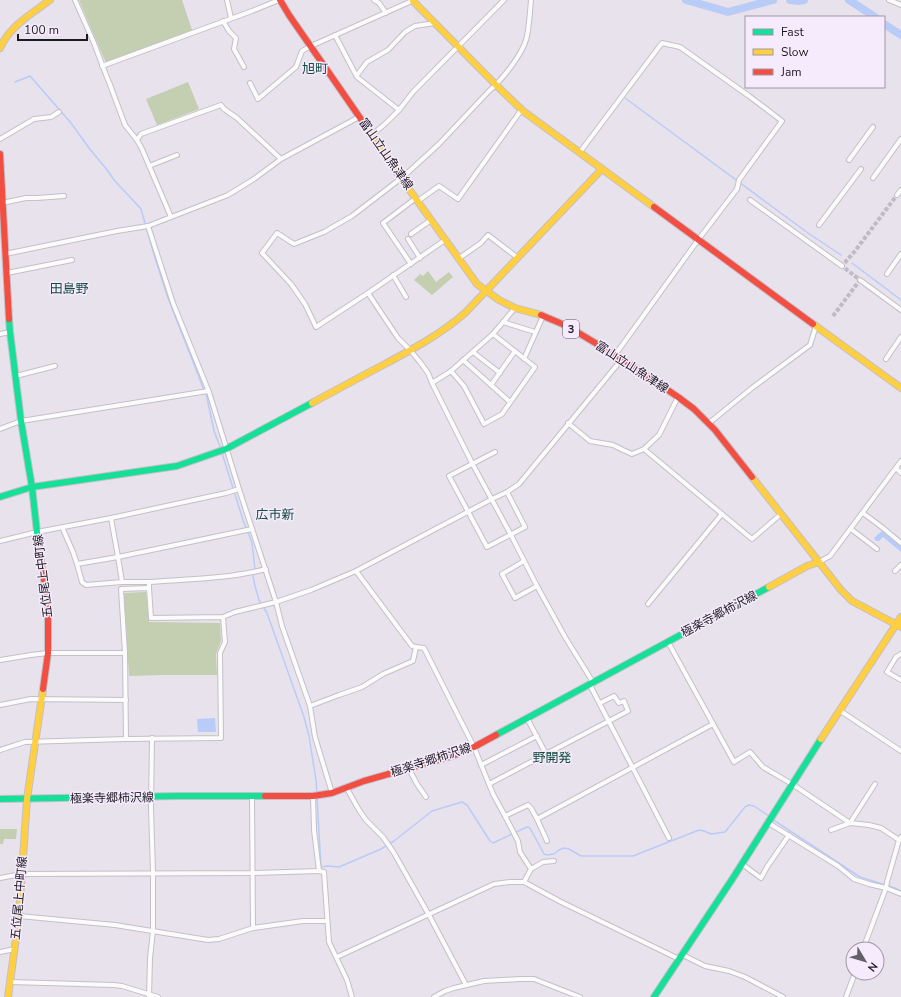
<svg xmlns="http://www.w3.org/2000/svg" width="901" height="997" font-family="'Nunito Sans','Noto Sans JP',sans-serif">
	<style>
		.green { fill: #c4ceb0 }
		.water { fill: #b9ccf8 }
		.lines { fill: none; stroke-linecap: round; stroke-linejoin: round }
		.stream { stroke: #b9ccf8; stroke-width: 1.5 }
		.river { stroke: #b9ccf8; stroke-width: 8 }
		.street-tunnel { stroke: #bfbac4; stroke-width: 4; stroke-dasharray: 4 2; stroke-linecap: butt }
		.street-casing { stroke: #c4bfc8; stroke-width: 6 }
		.fast-casing { stroke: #c4bfc8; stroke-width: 8 }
		.slow-casing { stroke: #c4bfc8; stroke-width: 8 }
		.jam-casing { stroke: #c4bfc8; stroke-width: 8 }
		.street { stroke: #fcfbfc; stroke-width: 4 }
		.fast { stroke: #16e098; stroke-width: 6 }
		.slow { stroke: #ffcf43; stroke-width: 6 }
		.jam { stroke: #f24e42; stroke-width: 6 }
		.labels { text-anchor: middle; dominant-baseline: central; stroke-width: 3; stroke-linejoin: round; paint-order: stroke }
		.shield { fill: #f5ebfc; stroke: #5e5862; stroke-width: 1 }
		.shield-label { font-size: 11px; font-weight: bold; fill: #1d1920 }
		.street-label { font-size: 12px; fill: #1d1920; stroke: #f5ebfc }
		.neighbourhood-label { font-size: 13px; fill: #134b41; stroke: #f5ebfc }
	</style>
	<rect width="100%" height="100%" fill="#e8e2ed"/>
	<!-- green -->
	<g class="green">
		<path d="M79,0H182L192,30L144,48L106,63Z"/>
		<path d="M188,82L199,109L157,125L146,99Z"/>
		<path d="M428,271L436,282L449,272L453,277L432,295L414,280L420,274L423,276Z"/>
		<path d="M146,592L149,622L220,623L221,641L216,654L217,675H161L129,676L124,593Z"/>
		<path d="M0,829H17L16,839H4L3,844H0Z"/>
	</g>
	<!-- water -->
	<g class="water">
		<path d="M883,530L901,545V552L883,537L879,541H876L874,538Z"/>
		<path d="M215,718L216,732H198L197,719Z"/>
	</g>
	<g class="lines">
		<!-- stream -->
		<g class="stream">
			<path d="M15,82L30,76L71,123L89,148L108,171L114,180L130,197L141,209L155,258L168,298L204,390"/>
			<path d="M625,98L808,233L841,255"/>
			<path d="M852,263L901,300"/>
			<path d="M206,393L214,431L221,449"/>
			<path d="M222,453L243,520L252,543L255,570L253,576L255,586L259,600L267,613L304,717L309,736L316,780L317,793"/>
			<path d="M317,797L321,867L328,866L339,867L381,849L394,841L432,811L462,802L467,805L490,841L493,843L527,827L530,828L544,854L547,855L554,854L559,850L564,848L569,849L581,856H633L699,830L704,831L711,834L725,832L745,807L749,805L754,806L769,816"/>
			<path d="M772,819L860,877L895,888L901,891"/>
		</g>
		<!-- river -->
		<g class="river">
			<path d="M686,0L728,12L773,0"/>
			<path d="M790,0L799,1L804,0"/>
			<path d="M849,0L875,17"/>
			<path d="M884,24L901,35"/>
		</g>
		<!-- street-tunnel -->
		<path class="street-tunnel" d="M833,316L860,280L842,266L855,251L897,195"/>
		<!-- street casing -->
		<g class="street-casing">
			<g id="street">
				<path d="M75,0L94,43L108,80"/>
				<path d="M227,0L231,18"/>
				<path d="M374,0L379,3L386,13"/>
				<path d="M889,0L901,5"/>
				<path d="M223,21L229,31L236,38L234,49L244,67"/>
				<path d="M335,35L357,77L399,110L413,92L504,0"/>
				<path d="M102,66L252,11L279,0"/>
				<path d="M357,75L367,62L388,50L405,32L415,26L435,23"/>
				<path d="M109,82L125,125L137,140L142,149L171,217"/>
				<path d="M250,83L258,99L296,67L302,51L311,46L414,0"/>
				<path d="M372,135L386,123L399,110"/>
				<path d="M0,139L34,119L51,117L59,112"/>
				<path d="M137,140L141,134L221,105L224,109L237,118L281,159"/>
				<path d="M580,152L662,43L680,47L749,96L782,121L739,180L737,189L698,240L615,355"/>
				<path d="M849,160L873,127"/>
				<path d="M149,166L177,155"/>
				<path d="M873,178L901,139"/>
				<path d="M897,195L901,190"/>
				<path d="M750,200L842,266"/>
				<path d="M418,201L439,186L458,199L522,109"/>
				<path d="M2,203L26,198H37L64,196"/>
				<path d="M819,225L861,169"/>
				<path d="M148,226L173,303L209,392L239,489L276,602L282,626L310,706L315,737L332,793"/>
				<path d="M411,234L431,220"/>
				<path d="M408,239L420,258"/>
				<path d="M445,240L368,293L316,327L305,304L291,284L262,253L277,233L294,244L324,232L352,216L404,176L439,144L489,91C502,80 521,56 526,40C529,30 530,11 531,0"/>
				<path d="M5,254L117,231L148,226L228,195L254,179L281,159L359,117"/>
				<path d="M458,259L481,243L488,235L518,258"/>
				<path d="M411,264L383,223L416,198"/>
				<path d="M7,273L72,260"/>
				<path d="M887,274L901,254"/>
				<path d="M393,275L406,297"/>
				<path d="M860,280L901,310"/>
				<path d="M368,293L398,338L410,350L420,362L428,373L432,383L472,463L511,535L537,586L565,637L591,679L592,682L591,687L669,838"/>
				<path d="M503,322L535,332"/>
				<path d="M0,334L10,332"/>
				<path d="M473,352L500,373"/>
				<path d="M524,359L543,316"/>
				<path d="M886,359L901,337"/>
				<path d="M463,360L510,402"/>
				<path d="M451,371L464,386L484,424L502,414L535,367L493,334"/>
				<path d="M16,376L55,366"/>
				<path d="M432,383L451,371L493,334L515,308"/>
				<path d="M491,385L515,351"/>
				<path d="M568,423L590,441L613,445L623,450L632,454L644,449L659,435L678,397"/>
				<path d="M709,423L752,388L810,345L816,326"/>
				<path d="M0,429L21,421L208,391"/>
				<path d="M644,449L752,539L781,514"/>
				<path d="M495,452L449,476L487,547L525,527L507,492"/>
				<path d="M896,468L901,473"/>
				<path d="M863,513L883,528L901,543"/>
				<path d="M111,518L118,557L252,529"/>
				<path d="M62,527L73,552L77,564"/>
				<path d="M851,529L877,549"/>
				<path d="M0,541L37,532L111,518L226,493L239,489"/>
				<path d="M118,557L122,582L86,585L82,582L77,564Z"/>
				<path d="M524,561L502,574L515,598L537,586"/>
				<path d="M819,562L830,556L901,461"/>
				<path d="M895,571L901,565"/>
				<path d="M122,582H149V588"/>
				<path d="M149,582C188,579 228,579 266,569"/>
				<path d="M648,604L722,514"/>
				<path d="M223,617L225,642L220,653L221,738L126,739L125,653L121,589L149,588L151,618L223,617L235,612L276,602L311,590L356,571L492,499L507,492L519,484L622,359"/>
				<path d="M668,642L734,762L750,752L763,767L792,784L850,823L831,830"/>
				<path d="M416,647L424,648L428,656L474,747L493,794L505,816L528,805L531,808L537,819L713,724"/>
				<path d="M901,654L896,657L887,672L901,680"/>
				<path d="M0,660L31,655L48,653H125"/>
				<path d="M0,705L31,699L126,700"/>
				<path d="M310,706L339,695L362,687L383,674L413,661L416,647L412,646L356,571"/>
				<path d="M839,710L901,751"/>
				<path d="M0,750L25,742L126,739"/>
				<path d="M546,754L628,711L624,701L619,703L614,696L600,703"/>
				<path d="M481,765L537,736"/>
				<path d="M409,769L417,784L426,797"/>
				<path d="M489,784L546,754L527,718"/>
				<path d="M875,784L850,823L869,825L881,828L899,840"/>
				<path d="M346,787L359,810L366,820L383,837L394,853L429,915L466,985"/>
				<path d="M313,796L314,830L319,871L324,872L329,942L347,980L352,997"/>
				<path d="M252,797L253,928"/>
				<path d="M505,816L518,841L520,852L531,869"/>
				<path d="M537,819L547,841"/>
				<path d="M767,822L838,866L854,879L869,884L886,888L901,894"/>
				<path d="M742,864L761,878L767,867L789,835"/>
				<path d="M0,878L21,874L253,873L319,871"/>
				<path d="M524,882L531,869L543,862L554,861"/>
				<path d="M19,916L115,925L208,940L219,939L253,928L303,921H327"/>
				<path d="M863,949L886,888L887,882L899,840L901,837"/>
				<path d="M0,952L15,949"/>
				<path d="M683,955L705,966L729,971L745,977L783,997"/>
				<path d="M337,957L494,884L510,882H524L561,902L679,959"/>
				<path d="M10,982L114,985L122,986L158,997"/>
				<path d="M149,997L150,958L153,931V873L151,807L152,738"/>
				<path d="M434,997L445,991L454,988L484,981L520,979H534L580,997"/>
				<path d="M846,997L855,973"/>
			</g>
		</g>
		<!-- fast casing -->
		<g class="fast-casing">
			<g id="fast">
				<path d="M9,319L10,332L21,421L32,487L38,541"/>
				<path d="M0,497L32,487L177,466L226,449L312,403"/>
				<path d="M496,735L769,587"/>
				<path d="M0,799L178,796H265"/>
				<path d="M654,997L733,878L821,739"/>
			</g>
		</g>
		<!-- slow casing -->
		<g class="slow-casing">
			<g id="slow">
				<path d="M413,1L496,85L523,111L654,207"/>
				<path d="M0,48C10,26 31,14 50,0"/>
				<path d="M365,125L401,178L477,284L499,300L515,308L541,315"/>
				<path d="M813,324L901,388"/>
				<path d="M312,403C336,390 360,377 385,364C413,349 441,334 465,313L602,169"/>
				<path d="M752,477L841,590L852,601L901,627"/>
				<path d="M769,587L807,566L819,562"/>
				<path d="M821,739L901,617"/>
				<path d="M8,997L19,916L27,799L43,689"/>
			</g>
		</g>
		<!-- jam casing -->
		<g class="jam-casing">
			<g id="jam">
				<path d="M280,0L289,15L365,125"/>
				<path d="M0,154L9,319"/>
				<path d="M654,207L813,324"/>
				<path d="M541,315L567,326L622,359L678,397L694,409L715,430L752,477"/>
				<path d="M38,541L48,606V653L43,689"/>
				<path d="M265,796H313L332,793L364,781L452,756L474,747L496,735"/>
			</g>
		</g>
		<!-- street -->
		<use href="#street" class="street"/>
		<!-- fast -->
		<use href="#fast" class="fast"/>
		<!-- slow -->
		<use href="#slow" class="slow"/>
		<!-- jam -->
		<use href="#jam" class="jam"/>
	</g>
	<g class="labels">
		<!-- shield labels -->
		<rect class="shield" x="563" y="320" width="16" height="18" rx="3"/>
		<g class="shield-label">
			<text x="571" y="329">3</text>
		</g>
		<!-- street labels -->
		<g class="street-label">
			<text transform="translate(386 154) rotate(55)">富山立山魚津線</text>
			<text transform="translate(632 367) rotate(33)">富山立山魚津線</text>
			<text transform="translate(43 576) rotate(-97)">五位尾上中町線</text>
			<text transform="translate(719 614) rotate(-28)">極楽寺郷柿沢線</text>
			<text transform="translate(431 760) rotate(-18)">極楽寺郷柿沢線</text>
			<text transform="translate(112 798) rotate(-1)">極楽寺郷柿沢線</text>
			<text transform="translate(19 898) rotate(-85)">五位尾上中町線</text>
		</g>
		<!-- neighbourhood labels -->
		<g class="neighbourhood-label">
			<text x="315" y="69">旭町</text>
			<text x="69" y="289">田島野</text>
			<text x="275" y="515">広市新</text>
			<text x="552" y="758">野開発</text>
		</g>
	</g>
	<!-- legend -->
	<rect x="745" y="16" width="140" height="72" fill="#f5ebfc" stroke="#9f97a4"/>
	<rect x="753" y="29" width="20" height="6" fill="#16e098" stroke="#9f97a4"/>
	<text x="781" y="36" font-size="12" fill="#1d1920">Fast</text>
	<rect x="753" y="49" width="20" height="6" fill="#ffcf43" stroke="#9f97a4"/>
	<text x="781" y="56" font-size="12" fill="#1d1920">Slow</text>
	<rect x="753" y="69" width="20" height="6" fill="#f24e42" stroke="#9f97a4"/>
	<text x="781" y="76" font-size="12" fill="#1d1920">Jam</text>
	<!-- north arrow -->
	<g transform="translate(865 961) rotate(128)"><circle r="19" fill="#f5ebfc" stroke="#9f97a4"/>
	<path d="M0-3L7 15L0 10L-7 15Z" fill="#645f68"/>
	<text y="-6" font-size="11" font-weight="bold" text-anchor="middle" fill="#1d1920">N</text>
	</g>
	<!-- scale -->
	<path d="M18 34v6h69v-6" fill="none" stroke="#1d1920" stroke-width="2"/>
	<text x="24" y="34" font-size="12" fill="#1d1920" stroke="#f5ebfc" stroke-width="3" paint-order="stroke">100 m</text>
</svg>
